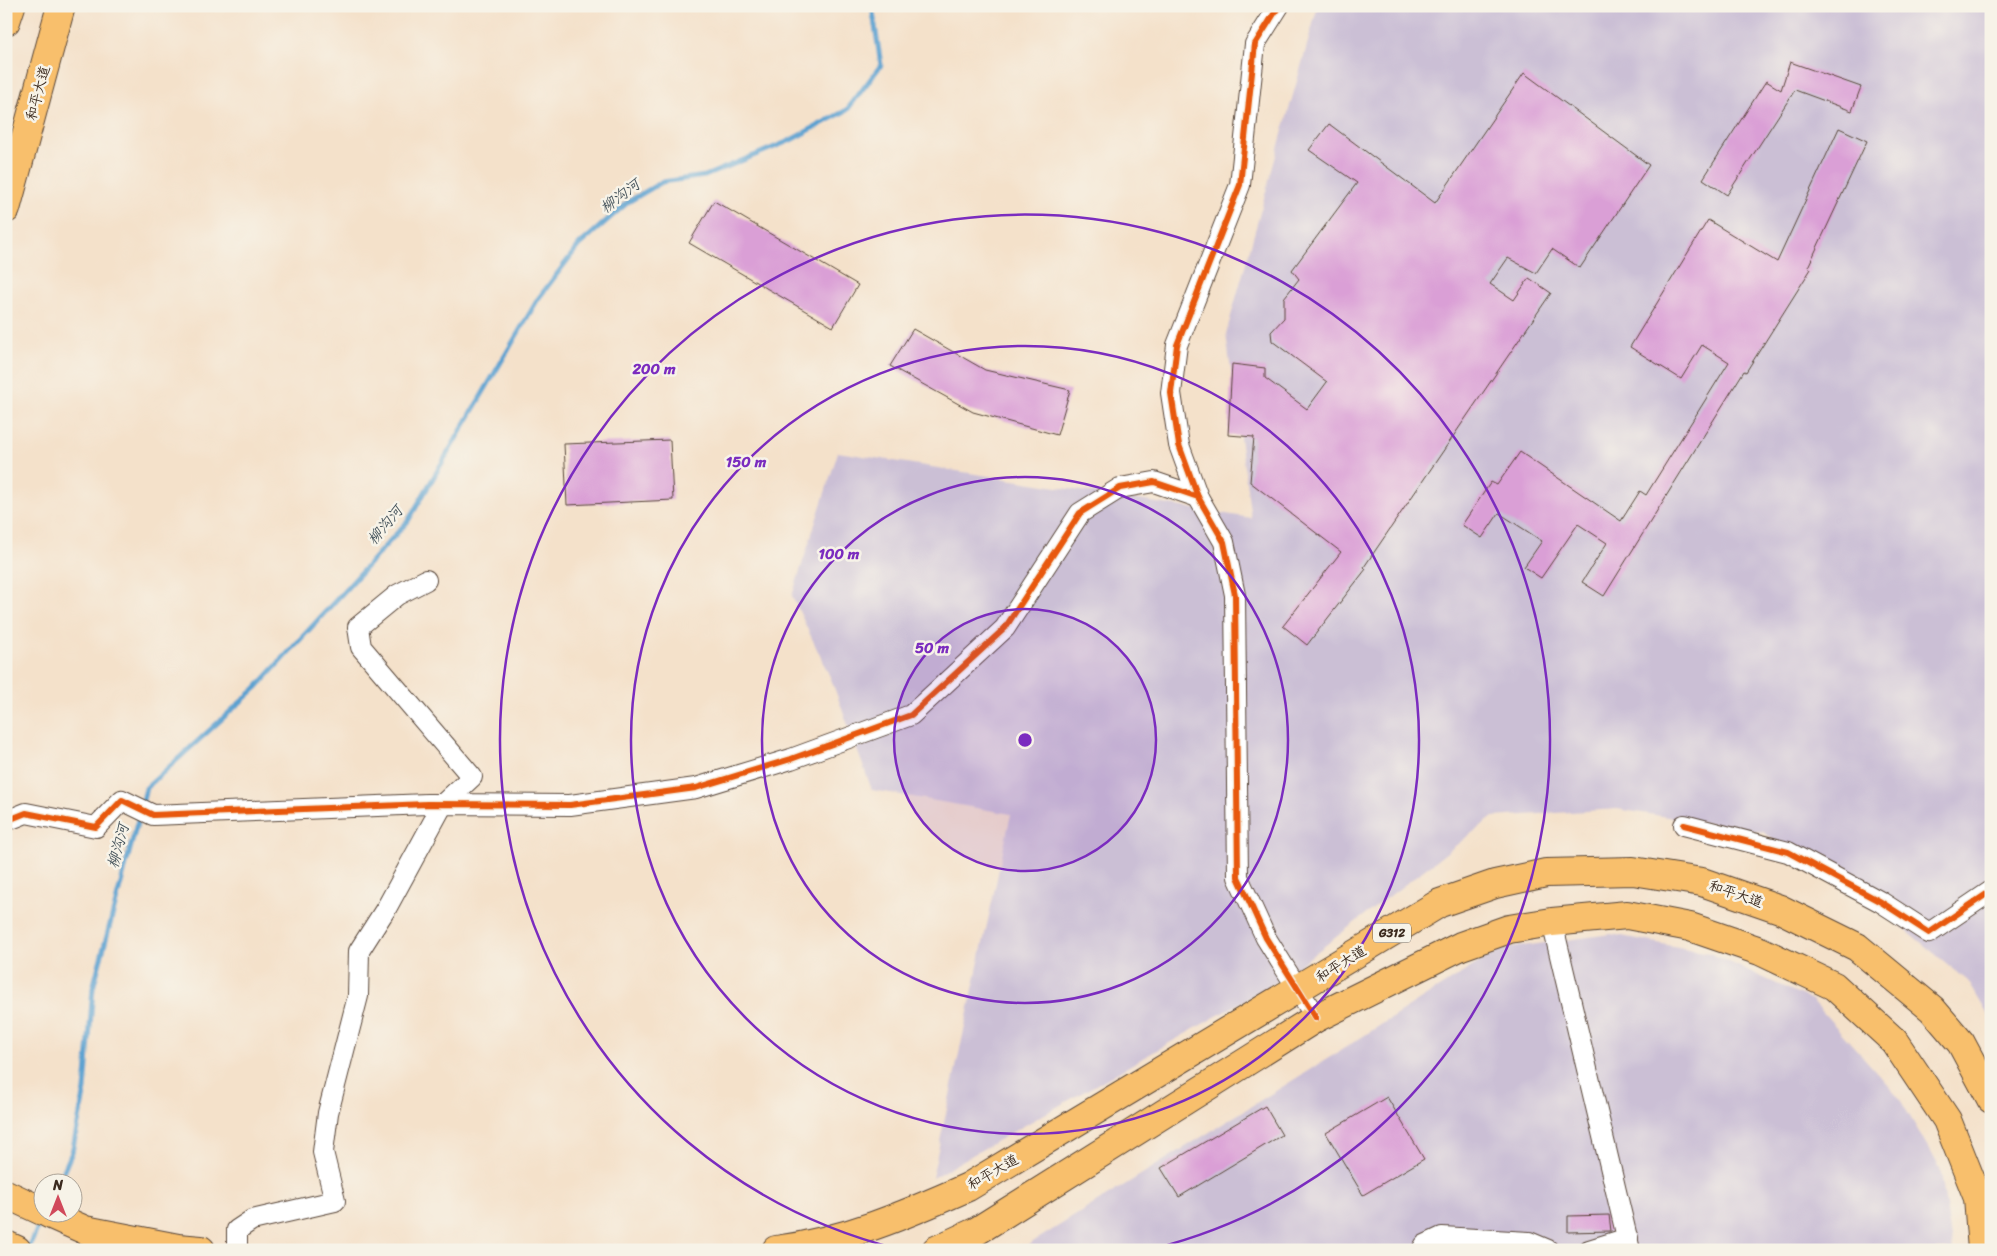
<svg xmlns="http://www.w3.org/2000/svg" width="1997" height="1256" font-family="Sriracha,'LXGW WenKai TC',sans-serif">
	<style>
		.industrial { fill: #cbbfd5 }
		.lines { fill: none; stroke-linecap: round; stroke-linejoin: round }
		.stream { stroke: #5ba1d0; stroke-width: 5 }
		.building { fill: #da9fd6 }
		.minor-casing { stroke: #574538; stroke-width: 22 }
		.highway-casing { stroke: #574538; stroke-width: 30 }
		.minor { stroke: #fff; stroke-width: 20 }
		.highway { stroke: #f8bf6c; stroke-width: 28 }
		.cycleway-casing { stroke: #f7f3e8; stroke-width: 9 }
		.cycleway { stroke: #e8590c; stroke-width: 6 }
		.ring { fill: none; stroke: #7b2cbf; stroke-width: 2.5 }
		.labels { text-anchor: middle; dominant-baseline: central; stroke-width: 5; stroke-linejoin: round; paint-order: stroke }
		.shield { fill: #f7f3e8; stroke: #73665b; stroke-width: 1 }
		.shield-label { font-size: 12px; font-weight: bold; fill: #3b2a1e }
		.street-label { font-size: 14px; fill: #3b2a1e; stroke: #f7f3e8 }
		.water-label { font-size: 15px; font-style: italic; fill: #46545c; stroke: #f7f3e8 }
		.centre { fill: #7b2cbf; stroke: #f7f3e8; stroke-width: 2.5 }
		.ring-label { font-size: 15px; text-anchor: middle; font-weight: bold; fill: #7b2cbf; stroke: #f7f3e8; stroke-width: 5; stroke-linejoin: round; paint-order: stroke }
	</style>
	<rect width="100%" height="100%" fill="#f7f3e8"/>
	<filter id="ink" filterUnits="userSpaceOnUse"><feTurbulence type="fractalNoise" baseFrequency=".02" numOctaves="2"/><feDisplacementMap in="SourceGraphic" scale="10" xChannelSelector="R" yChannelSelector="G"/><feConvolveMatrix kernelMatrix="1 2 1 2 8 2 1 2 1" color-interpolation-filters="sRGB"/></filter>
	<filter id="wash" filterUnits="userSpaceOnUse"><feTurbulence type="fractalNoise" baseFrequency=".0096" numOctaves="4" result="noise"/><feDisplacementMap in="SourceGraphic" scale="20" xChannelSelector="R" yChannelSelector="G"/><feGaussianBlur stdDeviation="1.12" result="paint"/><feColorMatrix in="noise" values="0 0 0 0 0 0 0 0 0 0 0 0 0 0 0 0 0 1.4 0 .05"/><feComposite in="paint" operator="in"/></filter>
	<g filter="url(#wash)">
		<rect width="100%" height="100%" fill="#f4e1ca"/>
		<!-- industrial -->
		<g class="industrial">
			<path d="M1318,6H1991V1020L1968,981L1874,904L1763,832L1617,809L1493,817L1280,980L932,1178L1011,814L872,790L831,679L792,596L838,452L1251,518L1226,334Z"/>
			<path d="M1611,934L1709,953L1812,1000L1898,1096L1940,1168L1953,1250H1020L1343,1049L1500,949Z"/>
		</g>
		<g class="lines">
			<!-- stream -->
			<g class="stream">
				<path d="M142,804L146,788L256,688L408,521L538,299L579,245L628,202L662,182L705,176L789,141L847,110L881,65L872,6"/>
				<path d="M58,1184L72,1152L85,1090L93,988L140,812"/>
				<path d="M28,1250L42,1218"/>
			</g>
		</g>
		<g id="blocks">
			<!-- building -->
			<g class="building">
				<path d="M1790,62L1861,87L1852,111L1795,90L1727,195L1703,179L1766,81L1781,90Z"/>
				<path d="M1524,73L1649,165L1580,268L1552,249L1536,273L1508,258L1490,284L1514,300L1529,278L1551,293L1364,567L1366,569L1307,645L1283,626L1341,552L1250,482L1254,437L1228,435L1232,364L1265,368V378L1307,409L1327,382L1272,341L1271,332L1284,318V298L1299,279L1292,270L1357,183L1309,150L1329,124L1435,203Z"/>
				<path d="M1839,128L1867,141L1808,267L1811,269L1746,372L1744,371L1604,596L1582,582L1607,543L1578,524L1541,578L1524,567L1542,541L1499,513L1482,538L1462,525L1491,482L1497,485L1520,452L1621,521L1640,491L1646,495L1729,362L1702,345L1681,379L1630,347L1708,220L1777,262Z"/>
				<path d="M714,201L858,285L833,327L689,243Z"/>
				<path d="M913,329L985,370L1070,390L1057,435L973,412L890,366Z"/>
				<path d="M670,440L673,500L567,505L564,444Z"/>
				<path d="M1387,1097L1424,1159L1363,1195L1326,1133Z"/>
				<path d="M1265,1106L1282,1135L1179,1197L1161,1168Z"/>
				<path d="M1609,1215L1611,1231L1568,1232V1216Z"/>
			</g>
		</g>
	</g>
	<g filter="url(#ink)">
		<use href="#blocks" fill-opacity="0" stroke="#574538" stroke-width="1"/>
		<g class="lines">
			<!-- minor casing -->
			<g class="minor-casing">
				<g id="minor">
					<path d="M1279,6L1255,44L1240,185L1177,345L1171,393L1179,445L1198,497L1224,542L1235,595L1238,877L1266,938L1316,1018"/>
					<path d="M6,821L26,813L96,827L122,800L153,815L427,804L570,805L696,788L791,759L911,715L1005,628L1080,513L1120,488L1154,482L1198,497"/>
					<path d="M1684,825L1788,852L1881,902L1929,933L1991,891"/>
					<path d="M1552,922L1630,1250"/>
					<path d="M237,1250V1230L252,1220L335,1201L323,1152L328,1113L358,996L359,951L387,907L443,804L472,777L361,647L358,627L397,595L426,580"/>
					<path d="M1422,1250L1425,1245L1442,1237L1529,1242L1548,1250"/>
					<path d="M1589,1250L1628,1238"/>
				</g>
			</g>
			<!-- highway casing -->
			<g class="highway-casing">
				<g id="highway">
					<path d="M6,21L11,6"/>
					<path d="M6,209L61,6"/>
					<path d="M6,1194L42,1211"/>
					<path d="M49,1214L85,1230L178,1248L201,1250"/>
					<path d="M6,1245L17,1250"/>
					<path d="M776,1250C844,1241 905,1215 968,1187L1440,903L1495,884L1546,873L1633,871L1702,882L1780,909L1857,947L1932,1009L1961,1043L1991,1099"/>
					<path d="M936,1250L977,1231L1316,1018L1461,946L1509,929L1552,922L1627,915L1690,927L1760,951L1834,986L1894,1041L1947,1120L1978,1198L1982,1250"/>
				</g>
			</g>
			<!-- minor -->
			<use href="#minor" class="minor"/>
			<!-- highway -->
			<use href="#highway" class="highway"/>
			<!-- cycleway casing -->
			<g class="cycleway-casing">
				<g id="cycleway">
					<path d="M1279,6L1255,44L1240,185L1177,345L1171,393L1179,445L1198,497L1224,542L1235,595L1238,877L1266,938L1316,1018"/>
					<path d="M6,821L26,813L96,827L122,800L153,815L427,804L570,805L696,788L791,759L911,715L1005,628L1080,513L1120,488L1154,482L1198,497"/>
					<path d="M1684,825L1788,852L1881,902L1929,933L1991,891"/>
				</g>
			</g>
			<!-- cycleway -->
			<use href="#cycleway" class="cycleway"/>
		</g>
	</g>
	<!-- distance rings -->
	<circle cx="1025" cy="740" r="131" fill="#7b2cbf" fill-opacity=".12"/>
	<g class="ring">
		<circle cx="1025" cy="740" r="131"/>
		<circle cx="1025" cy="740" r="263"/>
		<circle cx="1025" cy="740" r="394"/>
		<path d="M898 1249A525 525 0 1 1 1152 1249"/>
	</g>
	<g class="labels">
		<!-- shield labels -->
		<rect class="shield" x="1373" y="923.5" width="38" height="19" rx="4"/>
		<g class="shield-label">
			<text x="1392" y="933">G312</text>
		</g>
		<!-- street labels -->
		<g class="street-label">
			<text transform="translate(38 93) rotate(-75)">和平大道</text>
			<text transform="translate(1736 894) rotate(19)">和平大道</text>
			<text transform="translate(1341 964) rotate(-32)">和平大道</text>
			<text transform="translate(993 1172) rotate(-30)">和平大道</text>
		</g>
		<!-- water labels -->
		<g class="water-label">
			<text transform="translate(620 196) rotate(-37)">柳沟河</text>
			<text transform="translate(385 525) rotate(-50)">柳沟河</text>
			<text transform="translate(118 846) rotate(-75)">柳沟河</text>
		</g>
	</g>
	<circle cx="1025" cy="740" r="8" class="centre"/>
	<g class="ring-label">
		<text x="654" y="374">200 m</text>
		<text x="746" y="467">150 m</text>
		<text x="839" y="559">100 m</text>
		<text x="932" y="653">50 m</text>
	</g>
	<!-- margin -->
	<rect width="1997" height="1256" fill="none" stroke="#f7f3e8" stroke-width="25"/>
	<!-- north arrow -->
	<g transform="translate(58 1198)"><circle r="24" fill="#f7f3e8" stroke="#aca397"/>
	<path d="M0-4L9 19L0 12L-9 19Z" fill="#d1495b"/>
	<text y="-8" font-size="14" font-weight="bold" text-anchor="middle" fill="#3b2a1e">N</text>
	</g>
</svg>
